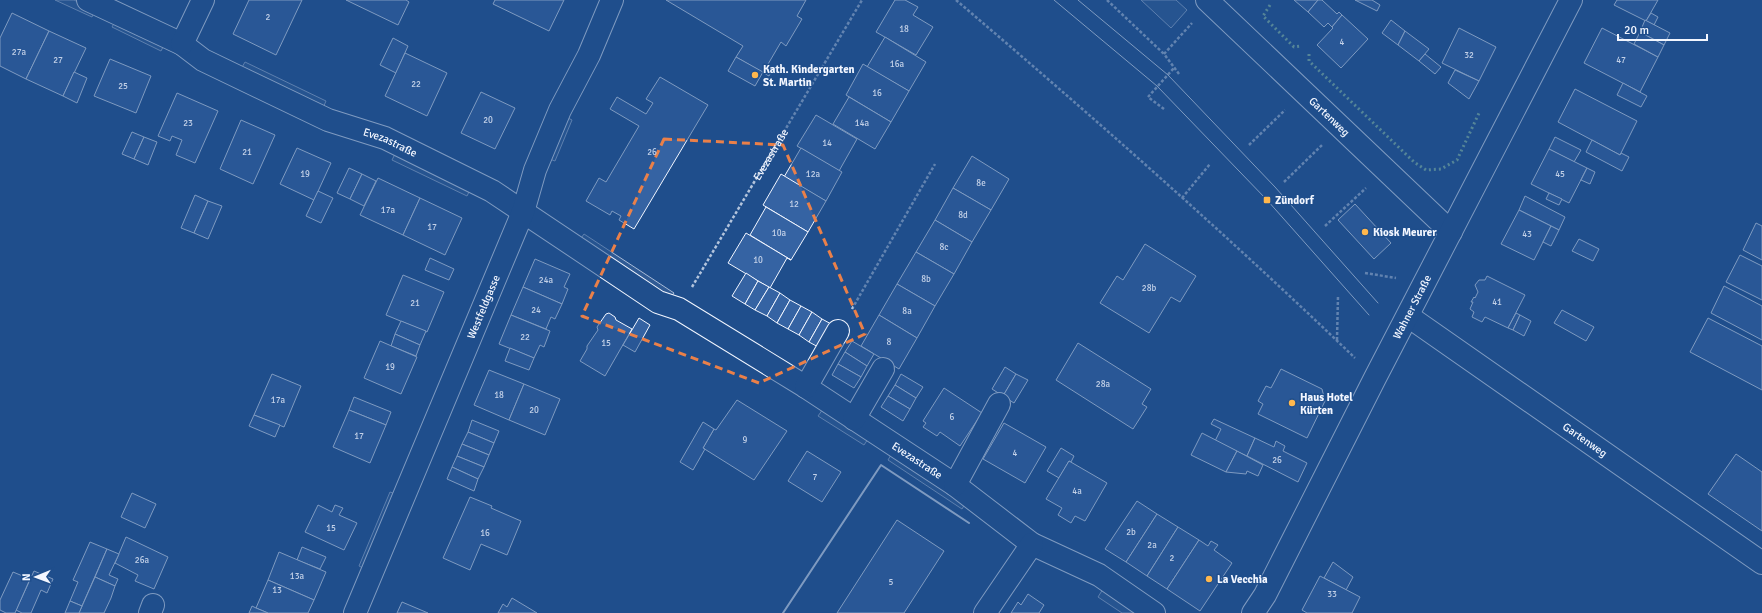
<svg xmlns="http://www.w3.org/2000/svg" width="1762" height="613" font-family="Signika,sans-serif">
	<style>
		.parking { fill: #305b95; stroke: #a8bbd7 }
		.building { fill: #3563a3; stroke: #f2f6ff }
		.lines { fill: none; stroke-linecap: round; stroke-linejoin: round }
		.minor-casing { stroke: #f2f6ff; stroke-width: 24 }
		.path { stroke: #b3c4dc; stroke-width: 2.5; stroke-dasharray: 3 2; stroke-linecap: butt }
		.minor { stroke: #1f4e8c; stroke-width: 22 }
		.tram { stroke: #f2f6ff; stroke-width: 1 }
		.hedge { stroke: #97c8a6; stroke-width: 3; stroke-dasharray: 2 3; stroke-linecap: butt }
		.wall { stroke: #f2f6ff; stroke-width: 2 }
		.marked { fill: none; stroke: #ea8049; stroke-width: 3; stroke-dasharray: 8 5; stroke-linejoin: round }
		.poi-dot { fill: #ffb74d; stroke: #1f4e8c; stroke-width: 1.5 }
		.labels { text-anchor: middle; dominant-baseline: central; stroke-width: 3; stroke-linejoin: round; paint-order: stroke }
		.number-label { font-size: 9px; fill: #c3d1e8 }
		.poi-label { font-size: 11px; font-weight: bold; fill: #f2f6ff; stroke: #1f4e8c; text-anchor: start }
		.street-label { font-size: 11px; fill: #f2f6ff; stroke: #1f4e8c }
	</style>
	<rect width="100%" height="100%" fill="#1f4e8c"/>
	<!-- parking -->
	<g class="parking">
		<path d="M55,0H74L95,10L92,17Z"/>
		<path d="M1141,0H1176L1187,10L1171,28Z"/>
		<path d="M116,20L165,43L161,51L112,27Z"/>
		<path d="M245,62L326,101L323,108L241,69Z"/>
		<path d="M564,116L572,120L555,161L547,158Z"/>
		<path d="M396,152L471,188L467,196L392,160Z"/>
		<path d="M584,234L674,293L669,300L579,241Z"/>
		<path d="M823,409L868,439L864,445L818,416Z"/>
		<path d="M892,453L966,502L962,509L888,460Z"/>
		<path d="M390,492L398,495L367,570L359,566Z"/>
		<path d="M1103,589L1139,613H1122L1098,597Z"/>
	</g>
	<!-- building -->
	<g class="building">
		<path d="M249,0H302L276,55L233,34Z"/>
		<path d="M346,0H406L409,2L398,25Z"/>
		<path d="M495,0H564L549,31L493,4Z"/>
		<path d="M666,0H806L797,16L802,19L786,46L781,42L764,71L770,74L769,76L736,57L743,46Z"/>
		<path d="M895,0H905L918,7L913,15L933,27L916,55L876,32Z"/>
		<path d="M1294,0H1318L1308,12Z"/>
		<path d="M1318,0H1322L1337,14L1339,12L1342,15L1332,27L1328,23L1324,27L1308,12Z"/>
		<path d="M1355,0H1372L1380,5L1377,11Z"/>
		<path d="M1617,0H1658L1646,21L1614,5Z"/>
		<path d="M12,13L49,31L26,79L0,66V38Z"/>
		<path d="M1651,13L1658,17L1654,25L1646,21Z"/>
		<path d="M1342,15L1368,39L1341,68L1317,45L1333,28L1332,27Z"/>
		<path d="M1391,20L1405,31L1398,45L1382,33Z"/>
		<path d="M1645,20L1670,33L1664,45L1640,32Z"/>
		<path d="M1459,28L1496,47L1479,81L1442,63Z"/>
		<path d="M1602,28L1658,57L1640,92L1584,63Z"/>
		<path d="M49,31L86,48L63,96L26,79Z"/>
		<path d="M1405,31L1429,49L1419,61L1398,45Z"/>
		<path d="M1640,32L1664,45L1658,57L1634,44Z"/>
		<path d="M885,37L926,62L909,91L867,67Z"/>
		<path d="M393,38L408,46L396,73L380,65Z"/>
		<path d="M405,53L447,73L427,116L385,96Z"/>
		<path d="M1425,54L1441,67L1435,74L1419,61Z"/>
		<path d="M736,57L763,72L755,86L728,71Z"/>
		<path d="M110,59L151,76L136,113L94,96Z"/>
		<path d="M863,64L909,91L891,122L846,95Z"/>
		<path d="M1455,70L1479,81L1469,99L1448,83Z"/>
		<path d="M74,72L87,78L77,103L63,96Z"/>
		<path d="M660,77L708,105L634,229L619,220L621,216L612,211L610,215L586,201L599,178L606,182L639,126L610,109L617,97L646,114L653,103L646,99Z"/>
		<path d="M1623,83L1647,96L1641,107L1617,95Z"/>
		<path d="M1575,89L1637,121L1620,155L1558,122Z"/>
		<path d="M481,92L515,108L495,149L461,133Z"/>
		<path d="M177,93L218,111L195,163L176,155L182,140L172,136L170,141L158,136Z"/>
		<path d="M849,97L891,122L875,149L833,124Z"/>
		<path d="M816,115L857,139L839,171L797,146Z"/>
		<path d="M241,120L275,135L253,184L220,169Z"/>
		<path d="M132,132L144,137L134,159L122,154Z"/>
		<path d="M144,137L157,142L148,165L134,159Z"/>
		<path d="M1555,137L1581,150L1574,162L1549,149Z"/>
		<path d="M1592,140L1620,155L1621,153L1629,157L1622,171L1586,152Z"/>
		<path d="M297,148L331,163L314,200L280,184Z"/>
		<path d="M801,148L842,172L826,201L784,177Z"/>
		<path d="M1549,149L1587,168L1569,203L1531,184Z"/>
		<path d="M972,156L1009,179L991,210L953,188Z"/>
		<path d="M349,168L362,174L350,199L337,193Z"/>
		<path d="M1587,168L1595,172L1590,184L1581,180Z"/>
		<path d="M362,174L376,181L364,206L350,199Z"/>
		<path d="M781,174L826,201L808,232L763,205Z"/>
		<path d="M378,178L420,198L403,235L360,215Z"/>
		<path d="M953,188L991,210L972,242L935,220Z"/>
		<path d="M318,191L333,198L321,223L306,216Z"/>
		<path d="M1549,193L1562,199L1559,205L1546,199Z"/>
		<path d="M195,195L208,201L194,233L181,228Z"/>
		<path d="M1525,196L1565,217L1559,230L1519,210Z"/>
		<path d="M420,198L462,218L445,255L403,235Z"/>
		<path d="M208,201L222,206L208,239L194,233Z"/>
		<path d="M1355,204L1391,243L1374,259L1338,220Z"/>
		<path d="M766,207L808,232L791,260L750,235Z"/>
		<path d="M1519,210L1551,226L1534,260L1501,244Z"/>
		<path d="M935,220L972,242L954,274L916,252Z"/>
		<path d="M1756,223L1762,226V260L1743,250Z"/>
		<path d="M1551,226L1559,230L1551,246L1543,242Z"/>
		<path d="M746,233L791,260L787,258L770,288L728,263Z"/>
		<path d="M1579,239L1599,249L1593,261L1572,251Z"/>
		<path d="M1145,244L1196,276L1180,302L1171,297L1149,333L1100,303L1117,276L1123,280Z"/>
		<path d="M916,252L954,274L935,306L897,284Z"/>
		<path d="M1740,255L1762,266V300L1726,282Z"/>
		<path d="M430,258L454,269L449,280L425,270Z"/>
		<path d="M535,259L570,274L564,287L568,289L562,304L523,287Z"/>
		<path d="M746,273L758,281L745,304L732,296Z"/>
		<path d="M403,275L444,292L427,332L386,315Z"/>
		<path d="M1487,276L1525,295L1508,328L1485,317L1482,322L1472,317L1474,312L1470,309L1473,302H1471L1474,297L1475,298L1478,292L1475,285L1479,280H1485Z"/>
		<path d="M758,281L769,287L755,310L745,304Z"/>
		<path d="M897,284L935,306L917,338L879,315Z"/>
		<path d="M1724,286L1762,306V340L1711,313Z"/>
		<path d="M523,287L562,304L555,319L551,317L546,329L511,315Z"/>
		<path d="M769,287L780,293L767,316L755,310Z"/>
		<path d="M780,293L790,300L777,323L767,316Z"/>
		<path d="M790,300L801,306L788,329L777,323Z"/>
		<path d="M801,306L812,312L799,335L788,329Z"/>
		<path d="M1562,310L1594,327L1586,341L1554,323Z"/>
		<path d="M812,312L822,319L809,342L799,335Z"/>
		<path d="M609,313L615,317L616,320L632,329L605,376L580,361L587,349V346L598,330L597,327L606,314Z"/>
		<path d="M1516,313L1520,315L1513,330L1508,328Z"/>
		<path d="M511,315L550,331L544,347L540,345L534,358L499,344Z"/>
		<path d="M879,315L917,338L899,369L861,346Z"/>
		<path d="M1520,315L1531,321L1524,336L1513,330Z"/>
		<path d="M639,318L650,325L635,352L623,345Z"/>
		<path d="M1708,318L1762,346V390L1690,352Z"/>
		<path d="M822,319L833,325L820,348L809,342Z"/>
		<path d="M401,321L426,331L420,345L395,334Z"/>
		<path d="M395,334L420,345L416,356L391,346Z"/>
		<path d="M380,341L417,357L401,394L364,378Z"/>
		<path d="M852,341L874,354L867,366L845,352Z"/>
		<path d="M1078,343L1151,389L1142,404L1147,407L1133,429L1056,380Z"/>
		<path d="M510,348L534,358L529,370L505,361Z"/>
		<path d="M845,352L867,366L861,377L838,364Z"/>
		<path d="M838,364L861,377L854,388L832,375Z"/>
		<path d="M1005,367L1016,374L1003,396L992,389Z"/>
		<path d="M1281,369L1322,389L1325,401L1307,438L1258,414L1263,404L1258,401L1266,386L1271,388Z"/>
		<path d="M489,370L524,384L509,420L474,405Z"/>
		<path d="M272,374L301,386L284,427L254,415Z"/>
		<path d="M901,374L923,387L916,398L895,385Z"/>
		<path d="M1016,374L1028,380L1014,403L1003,396Z"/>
		<path d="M524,384L560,399L545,435L509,420Z"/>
		<path d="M895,385L916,398L910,409L888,396Z"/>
		<path d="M944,388L982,413L960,446L940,432L937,436L923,427L926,423L923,421Z"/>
		<path d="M888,396L910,409L903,421L881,407Z"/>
		<path d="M354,397L391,412L386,425L349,410Z"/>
		<path d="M737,400L787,431L754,480L703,448L714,429L716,430Z"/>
		<path d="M349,410L386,425L370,463L333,447Z"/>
		<path d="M254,415L280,425L275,437L249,426Z"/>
		<path d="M1214,419L1255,438L1247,456L1215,441L1221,429L1211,424Z"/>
		<path d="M472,420L499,431L494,443L468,432Z"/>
		<path d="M703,422L714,429L703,448L705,449L693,470L680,462Z"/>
		<path d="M1004,423L1046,447L1025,483L983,459Z"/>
		<path d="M468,432L494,443L489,455L462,444Z"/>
		<path d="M1202,433L1237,451L1226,472L1191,455Z"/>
		<path d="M1255,438L1274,447L1276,441L1285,446L1283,451L1307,463L1298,482L1247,456Z"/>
		<path d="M462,444L489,455L484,467L457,456Z"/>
		<path d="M1061,448L1074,456L1071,462L1069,461L1059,478L1047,471Z"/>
		<path d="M807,451L841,472L822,502L788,481Z"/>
		<path d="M1237,451L1263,465L1258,476L1247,471L1246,474L1226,472Z"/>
		<path d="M1736,454L1762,472V531L1708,494Z"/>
		<path d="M457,456L484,467L478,479L452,467Z"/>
		<path d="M1069,461L1107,483L1085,521L1075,516L1071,523L1058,515L1062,508L1046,499Z"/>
		<path d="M452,467L478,479L474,491L447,479Z"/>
		<path d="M132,493L156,504L145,528L121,517Z"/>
		<path d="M470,497L492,506L491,508L521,521L507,555L481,544L470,570L443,558Z"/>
		<path d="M1137,501L1157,514L1126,562L1105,549Z"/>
		<path d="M318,505L332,512L335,505L343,508L339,515L357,523L344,550L305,532Z"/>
		<path d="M1157,514L1178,527L1147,576L1126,562Z"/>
		<path d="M897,520L944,551L904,613H837Z"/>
		<path d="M1178,527L1199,540L1167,589L1147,576Z"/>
		<path d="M126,537L168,557L154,589L135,581L138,575L115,563Z"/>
		<path d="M1199,540L1208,546L1211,541L1218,545L1214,550L1232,563L1200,611L1167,589Z"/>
		<path d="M90,542L107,549L82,606L70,601L78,582L73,580Z"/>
		<path d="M302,547L326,557L320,569L297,560Z"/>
		<path d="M107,549L119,554L109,575L118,579L115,586L95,577Z"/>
		<path d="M279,552L326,572L314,600L268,580Z"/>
		<path d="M1333,562L1353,577L1346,590L1324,578Z"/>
		<path d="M34,571L53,579L47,593L41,590L31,613H22L16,610Z"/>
		<path d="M13,572L30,579L15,613H6L0,610V600Z"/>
		<path d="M1320,576L1360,597L1352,613H1307L1302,610Z"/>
		<path d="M95,577L115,586L111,598L104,613H79Z"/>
		<path d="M268,580L314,600L308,613H268L256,608Z"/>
		<path d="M1028,594L1044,605L1039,613H1011L1018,602L1021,605Z"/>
		<path d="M512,598L537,613H498L503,604L507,607Z"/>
		<path d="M70,601L82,606L79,613H65Z"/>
		<path d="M402,602L428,613H397Z"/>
		<path d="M252,606L256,608L268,613H249Z"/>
	</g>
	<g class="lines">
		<!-- minor casing -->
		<g class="minor-casing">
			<g id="minor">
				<path id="s2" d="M88,0L182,44L203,60L328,120L385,138L492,191L658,302L679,309L806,387L955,485L1032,544L1099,575L1154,613"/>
				<path id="s3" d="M1207,0L1451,232"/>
				<path d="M182,44L203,0"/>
				<path id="s4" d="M1408,316L1762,563"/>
				<path d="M806,387L838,331"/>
				<path d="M854,419L883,369"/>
				<path d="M955,485L999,404"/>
				<path d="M150,613L153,605"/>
				<path id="s5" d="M355,613L523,212L535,170L560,110L589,55L612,0"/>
				<path d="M985,613L1032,544"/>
				<path id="s6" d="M1253,613L1265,595L1375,378L1571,0"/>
			</g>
		</g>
		<!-- path -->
		<g class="path">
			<path d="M956,0C1092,116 1226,234 1355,358"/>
			<path d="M1107,0L1164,54"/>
			<path d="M1179,74L1164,54L1192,23"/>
			<path d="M1164,109L1148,97L1174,68"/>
			<path d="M1249,145L1285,110"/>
			<path d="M1284,182L1322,145"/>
			<path d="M1182,198L1210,164"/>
			<path d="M1325,226L1366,188"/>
			<path d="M1365,273L1396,278"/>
			<path id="s1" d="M692,287L862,0"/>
			<path d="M852,309L935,164"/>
			<path d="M1337,340L1338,296"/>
		</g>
		<!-- minor -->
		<use href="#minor" class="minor"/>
		<!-- tram -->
		<g class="tram">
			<path d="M1054,0L1157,86L1267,200L1369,315"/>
			<path d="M1078,0L1168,75L1275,187L1378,303"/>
		</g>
		<!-- hedge -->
		<g class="hedge">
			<path d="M1270,5L1263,16L1294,47L1301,46"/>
			<path d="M1309,54V61L1414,162L1426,170L1441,169L1457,160L1480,111"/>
		</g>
		<!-- wall -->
		<path class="wall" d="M783,613L881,465L969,523"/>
	</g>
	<!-- marked area -->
	<path d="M0 0H1762V613H0ZM664,139L783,145L865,334L759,383L582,316Z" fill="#1f4e8c" fill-opacity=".55" fill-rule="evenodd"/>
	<path class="marked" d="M664,139L783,145L865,334L759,383L582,316Z"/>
	<!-- markers -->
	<g class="poi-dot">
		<circle cx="755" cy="75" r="4"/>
		<rect x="1263" y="196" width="8" height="8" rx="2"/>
		<circle cx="1365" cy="232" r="4"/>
		<circle cx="1292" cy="403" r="4"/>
		<circle cx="1209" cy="579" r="4"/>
	</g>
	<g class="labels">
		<!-- number labels -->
		<g class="number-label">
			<text x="268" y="17">2</text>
			<text x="904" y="29">18</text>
			<text x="1342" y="42">4</text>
			<text x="19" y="52">27a</text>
			<text x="1469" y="55">32</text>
			<text x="58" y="60">27</text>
			<text x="1621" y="60">47</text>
			<text x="897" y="64">16a</text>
			<text x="416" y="84">22</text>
			<text x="123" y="86">25</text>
			<text x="877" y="93">16</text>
			<text x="488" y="120">20</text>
			<text x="188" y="123">23</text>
			<text x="862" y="123">14a</text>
			<text x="827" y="143">14</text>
			<text x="247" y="152">21</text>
			<text x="652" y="152">26</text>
			<text x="305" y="174">19</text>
			<text x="813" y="174">12a</text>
			<text x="1560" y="174">45</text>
			<text x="981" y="183">8e</text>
			<text x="794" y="204">12</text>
			<text x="388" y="210">17a</text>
			<text x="963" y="215">8d</text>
			<text x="432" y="227">17</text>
			<text x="779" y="233">10a</text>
			<text x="1527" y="234">43</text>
			<text x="944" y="247">8c</text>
			<text x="758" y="260">10</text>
			<text x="926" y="279">8b</text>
			<text x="546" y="280">24a</text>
			<text x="1149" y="288">28b</text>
			<text x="1497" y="302">41</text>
			<text x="415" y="303">21</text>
			<text x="536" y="310">24</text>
			<text x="907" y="311">8a</text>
			<text x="525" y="337">22</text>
			<text x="889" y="342">8</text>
			<text x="606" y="343">15</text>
			<text x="390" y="367">19</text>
			<text x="1103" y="384">28a</text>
			<text x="499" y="395">18</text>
			<text x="278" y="400">17a</text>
			<text x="534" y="410">20</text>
			<text x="952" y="417">6</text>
			<text x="359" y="436">17</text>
			<text x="745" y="440">9</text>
			<text x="1015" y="453">4</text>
			<text x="1277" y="460">26</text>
			<text x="815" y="477">7</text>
			<text x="1077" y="491">4a</text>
			<text x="331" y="528">15</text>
			<text x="1131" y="532">2b</text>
			<text x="485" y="533">16</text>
			<text x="1152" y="545">2a</text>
			<text x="1172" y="558">2</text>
			<text x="142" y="560">26a</text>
			<text x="297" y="576">13a</text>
			<text x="891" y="582">5</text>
			<text x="277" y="590">13</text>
			<text x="1332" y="594">33</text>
		</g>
		<!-- poi labels -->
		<g class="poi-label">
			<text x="763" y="69">Kath. Kindergarten<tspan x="763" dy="13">St. Martin</tspan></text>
			<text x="1275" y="200">Zündorf</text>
			<text x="1373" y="232">Kiosk Meurer</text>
			<text x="1300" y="397">Haus Hotel<tspan x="1300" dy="13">Kürten</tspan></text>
			<text x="1217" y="579">La Vecchia</text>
		</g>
		<!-- street labels -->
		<g class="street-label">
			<text stroke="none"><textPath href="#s3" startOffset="169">Gartenweg</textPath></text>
			<text stroke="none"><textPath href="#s2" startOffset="335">Evezastraße</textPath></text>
			<text stroke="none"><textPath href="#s1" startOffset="154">Evezastraße</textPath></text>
			<text stroke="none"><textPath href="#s5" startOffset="332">Westfeldgasse</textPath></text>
			<text stroke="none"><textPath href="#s6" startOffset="345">Wahner Straße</textPath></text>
			<text stroke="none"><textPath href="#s4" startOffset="216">Gartenweg</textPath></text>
			<text stroke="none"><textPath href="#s2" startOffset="952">Evezastraße</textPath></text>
		</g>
	</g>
	<!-- north arrow -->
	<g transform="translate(36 577) rotate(269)" stroke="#1f4e8c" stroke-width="3" paint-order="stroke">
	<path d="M0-3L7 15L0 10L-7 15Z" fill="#f2f6ff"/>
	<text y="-6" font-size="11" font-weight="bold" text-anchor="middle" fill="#f2f6ff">N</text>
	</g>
	<!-- scale -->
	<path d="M1618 34v6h89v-6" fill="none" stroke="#f2f6ff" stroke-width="2"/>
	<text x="1624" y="34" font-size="12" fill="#f2f6ff" stroke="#1f4e8c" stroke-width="3" paint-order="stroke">20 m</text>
</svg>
